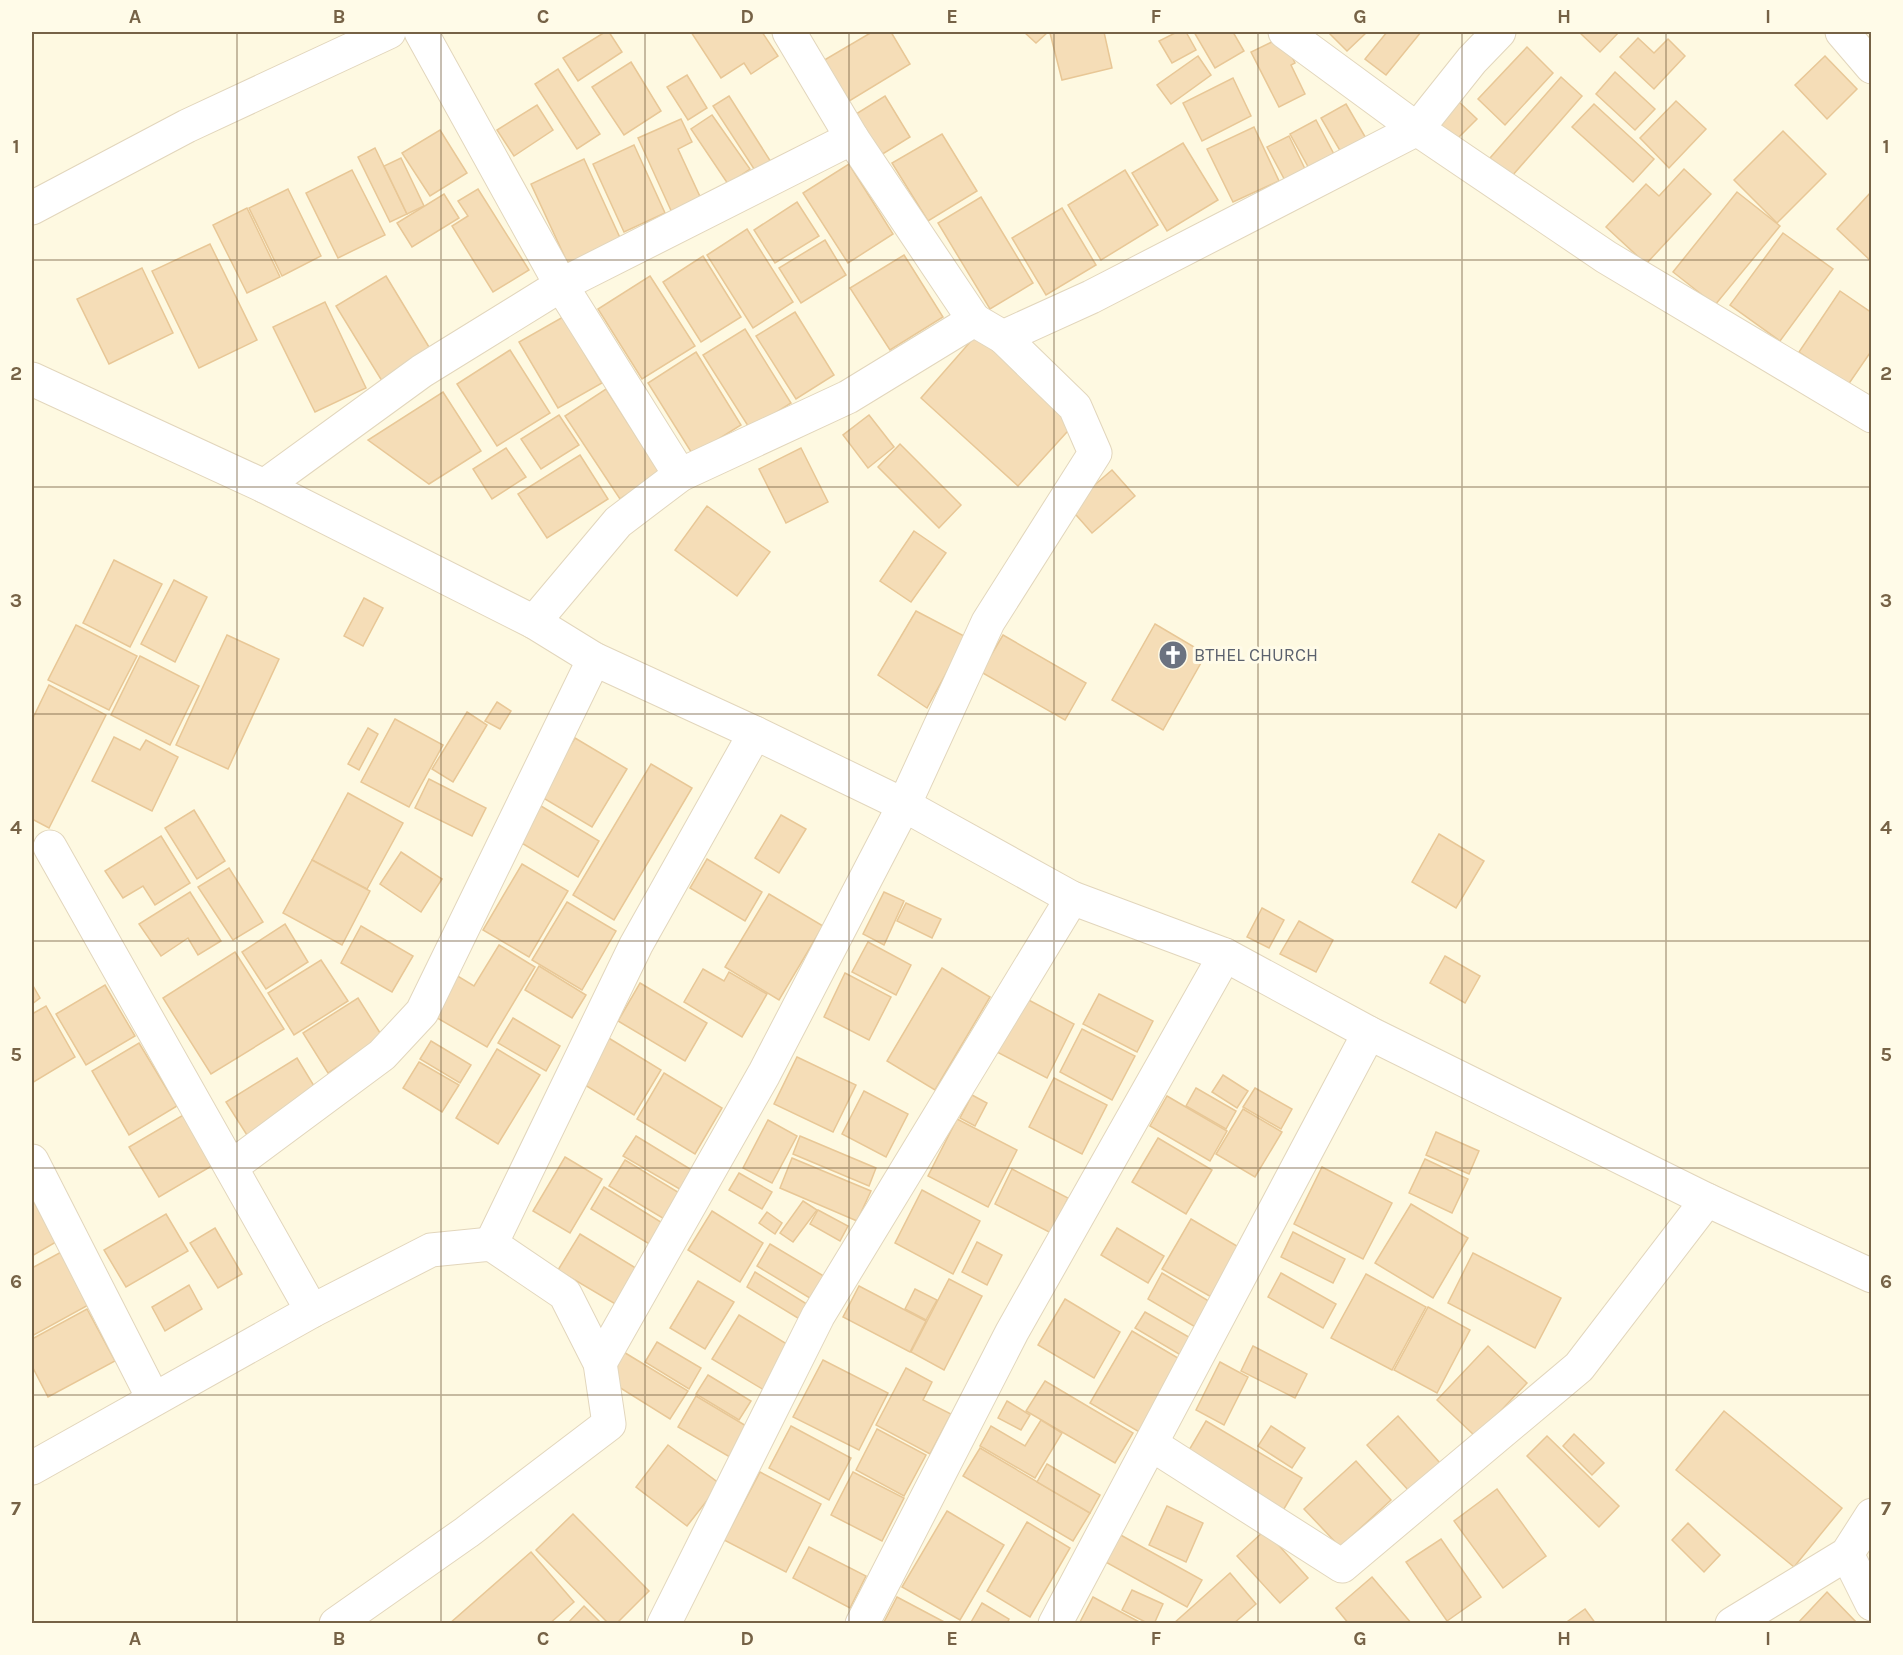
<svg xmlns="http://www.w3.org/2000/svg" width="1903" height="1655" font-family="Karla,sans-serif">
	<style>
		.building { fill: #f5ddb7; stroke: #e8c796; stroke-width: 1.5 }
		.lines { fill: none; stroke-linecap: round; stroke-linejoin: round }
		.minor-casing { stroke: #e2d6bc; stroke-width: 35 }
		.minor { stroke: #fff; stroke-width: 33 }
		.grid { fill: none; stroke: #766246; stroke-width: 1.5; stroke-opacity: 0.55 }
		.labels { text-anchor: middle; dominant-baseline: central; stroke-width: 6; stroke-linejoin: round; paint-order: stroke }
		.worship-label { font-size: 18px; fill: #5b616d; stroke: #fffbe8; text-anchor: start }
		.neatline { fill: none; stroke: #766246; stroke-width: 2 }
		.grid-label { font-size: 20px; text-anchor: middle; font-weight: bold; fill: #766246 }
	</style>
	<rect width="100%" height="100%" fill="#fef9e1"/>
	<!-- building -->
	<g class="building">
		<path d="M605,32H609L622,52L578,81L563,58Z"/>
		<path d="M691,32H762L778,56L751,74L744,63L721,78Z"/>
		<path d="M872,32H891L910,64L846,103L821,62Z"/>
		<path d="M1024,32H1048L1036,43Z"/>
		<path d="M1056,32H1104L1112,68L1062,80L1050,33Z"/>
		<path d="M1177,32H1186L1196,50L1172,63L1159,41Z"/>
		<path d="M1194,32H1233L1244,51L1215,68Z"/>
		<path d="M1328,32H1367L1347,51Z"/>
		<path d="M1387,32H1421L1386,75L1365,59Z"/>
		<path d="M1579,32H1619L1600,52Z"/>
		<path d="M1282,37L1295,63L1291,65L1305,94L1279,107L1251,52Z"/>
		<path d="M1638,38L1654,53L1668,39L1685,56L1654,89L1620,57Z"/>
		<path d="M1527,47L1553,73L1505,125L1478,99Z"/>
		<path d="M1198,56L1211,75L1171,104L1157,85Z"/>
		<path d="M1825,56L1857,89L1827,119L1795,85Z"/>
		<path d="M631,62L661,111L624,135L592,87Z"/>
		<path d="M558,69L600,134L577,149L535,84Z"/>
		<path d="M1615,72L1655,109L1635,130L1596,94Z"/>
		<path d="M687,75L707,108L688,120L667,87Z"/>
		<path d="M1561,77L1582,96L1512,176L1490,158Z"/>
		<path d="M1233,78L1251,116L1202,141L1183,103Z"/>
		<path d="M729,96L771,162L756,172L713,106Z"/>
		<path d="M885,96L910,137L881,155L856,114Z"/>
		<path d="M1676,101L1706,129L1669,168L1640,138Z"/>
		<path d="M1459,102L1477,119L1449,147L1432,129Z"/>
		<path d="M1346,104L1367,140L1342,154L1321,118Z"/>
		<path d="M1594,104L1654,159L1633,182L1572,127Z"/>
		<path d="M537,105L553,130L514,156L497,130Z"/>
		<path d="M712,115L750,169L728,184L691,129Z"/>
		<path d="M681,119L692,142L678,149L703,203L674,217L638,138Z"/>
		<path d="M1316,120L1336,158L1311,172L1290,134Z"/>
		<path d="M1254,127L1279,181L1233,202L1207,149Z"/>
		<path d="M440,130L467,173L430,196L402,153Z"/>
		<path d="M1783,131L1826,174L1777,223L1734,180Z"/>
		<path d="M942,134L977,191L928,221L892,163Z"/>
		<path d="M1289,136L1308,175L1288,186L1267,147Z"/>
		<path d="M1183,143L1218,200L1167,231L1132,173Z"/>
		<path d="M634,145L665,213L624,232L593,164Z"/>
		<path d="M375,148L407,214L390,222L358,157Z"/>
		<path d="M401,158L424,206L407,214L384,166Z"/>
		<path d="M584,159L621,240L568,264L531,184Z"/>
		<path d="M849,164L893,234L848,263L803,193Z"/>
		<path d="M1684,169L1711,194L1646,264L1606,227L1646,184L1659,196Z"/>
		<path d="M352,170L385,235L338,258L306,193Z"/>
		<path d="M1125,170L1158,225L1101,260L1068,205Z"/>
		<path d="M288,189L321,256L282,276L249,208Z"/>
		<path d="M478,189L529,270L493,292L452,226L468,216L458,201Z"/>
		<path d="M1872,191V262L1837,229Z"/>
		<path d="M1737,192L1780,226L1715,305L1673,272Z"/>
		<path d="M444,194L459,218L412,247L397,223Z"/>
		<path d="M981,197L1033,283L990,309L938,223Z"/>
		<path d="M797,202L819,236L775,263L754,230Z"/>
		<path d="M247,208L280,277L247,293L213,225Z"/>
		<path d="M1062,208L1096,265L1046,295L1012,238Z"/>
		<path d="M747,229L793,302L753,328L707,255Z"/>
		<path d="M1783,233L1833,269L1780,341L1730,305Z"/>
		<path d="M825,240L846,275L801,303L779,268Z"/>
		<path d="M210,244L257,340L199,368L152,271Z"/>
		<path d="M904,255L943,317L890,350L850,288Z"/>
		<path d="M703,256L741,317L701,342L663,282Z"/>
		<path d="M142,268L173,333L109,364L77,299Z"/>
		<path d="M386,276L432,352L382,381L336,306Z"/>
		<path d="M650,276L695,346L642,379L598,309Z"/>
		<path d="M1840,291L1872,313V350L1848,385L1799,352Z"/>
		<path d="M325,302L366,388L315,412L273,327Z"/>
		<path d="M795,312L834,375L796,399L756,336Z"/>
		<path d="M563,317L602,383L558,408L519,342Z"/>
		<path d="M745,329L791,403L750,429L703,355Z"/>
		<path d="M978,333L1076,422L1018,486L921,398Z"/>
		<path d="M510,350L550,413L497,446L457,384Z"/>
		<path d="M696,352L741,425L693,455L648,383Z"/>
		<path d="M606,389L660,473L620,499L565,416Z"/>
		<path d="M443,392L481,451L429,484L368,440Z"/>
		<path d="M559,415L579,445L541,469L521,439Z"/>
		<path d="M869,415L894,447L868,468L843,435Z"/>
		<path d="M900,444L961,505L939,528L878,467Z"/>
		<path d="M506,448L526,477L492,499L473,469Z"/>
		<path d="M801,448L828,502L786,523L759,469Z"/>
		<path d="M580,455L608,499L547,538L518,494Z"/>
		<path d="M1112,470L1135,496L1092,533L1069,507Z"/>
		<path d="M707,506L770,552L737,596L675,550Z"/>
		<path d="M914,531L946,553L911,602L880,581Z"/>
		<path d="M114,560L162,584L130,647L83,623Z"/>
		<path d="M174,580L207,597L175,662L141,644Z"/>
		<path d="M364,598L383,608L363,646L344,636Z"/>
		<path d="M916,611L966,637L927,708L878,675Z"/>
		<path d="M1155,624L1206,654L1163,730L1112,700Z"/>
		<path d="M76,625L137,656L109,710L48,680Z"/>
		<path d="M227,635L279,659L228,769L176,745Z"/>
		<path d="M1003,635L1086,683L1065,720L981,672Z"/>
		<path d="M140,656L199,686L170,745L111,715Z"/>
		<path d="M49,685L106,715L49,828L32,819V720Z"/>
		<path d="M497,702L511,711L500,729L485,721Z"/>
		<path d="M467,712L487,725L453,782L432,769Z"/>
		<path d="M395,719L443,745L409,807L361,782Z"/>
		<path d="M368,728L378,734L359,770L348,764Z"/>
		<path d="M114,737L140,750L146,740L178,757L152,811L92,781Z"/>
		<path d="M575,738L627,769L592,827L540,796Z"/>
		<path d="M651,764L692,788L614,920L573,895Z"/>
		<path d="M429,779L486,808L472,836L415,808Z"/>
		<path d="M348,793L403,823L367,889L312,860Z"/>
		<path d="M536,803L599,841L578,877L515,839Z"/>
		<path d="M194,810L225,861L197,879L165,828Z"/>
		<path d="M781,815L806,829L779,873L755,858Z"/>
		<path d="M1439,834L1484,861L1456,908L1412,882Z"/>
		<path d="M161,836L190,883L155,905L143,886L123,898L105,871Z"/>
		<path d="M401,852L442,879L421,912L380,884Z"/>
		<path d="M707,859L762,892L745,921L690,888Z"/>
		<path d="M312,860L370,891L342,945L283,913Z"/>
		<path d="M522,864L568,891L529,957L483,930Z"/>
		<path d="M229,868L263,922L233,940L198,887Z"/>
		<path d="M190,892L221,941L198,955L188,938L161,956L139,924Z"/>
		<path d="M884,892L904,901L884,945L863,934Z"/>
		<path d="M769,894L823,926L779,1000L725,967Z"/>
		<path d="M567,902L616,931L582,990L532,960Z"/>
		<path d="M906,903L941,919L932,938L897,921Z"/>
		<path d="M1262,908L1284,920L1269,948L1247,937Z"/>
		<path d="M1299,921L1333,940L1316,972L1280,954Z"/>
		<path d="M285,924L308,962L266,989L242,952Z"/>
		<path d="M361,926L413,956L392,992L341,963Z"/>
		<path d="M868,942L911,965L896,995L852,972Z"/>
		<path d="M499,945L535,967L487,1047L427,1012L451,972L474,986Z"/>
		<path d="M235,952L284,1029L211,1074L163,998Z"/>
		<path d="M1445,956L1480,976L1465,1003L1430,983Z"/>
		<path d="M321,960L348,1001L294,1035L268,993Z"/>
		<path d="M539,966L586,995L572,1018L525,990Z"/>
		<path d="M942,968L990,997L935,1090L887,1061Z"/>
		<path d="M703,969L724,981L729,972L767,994L742,1037L684,1002Z"/>
		<path d="M845,973L891,997L869,1040L824,1017Z"/>
		<path d="M640,983L707,1023L685,1061L618,1021Z"/>
		<path d="M32,984L40,998L32,1004Z"/>
		<path d="M105,985L135,1036L86,1065L56,1014Z"/>
		<path d="M1099,994L1153,1021L1137,1052L1083,1024Z"/>
		<path d="M1023,997L1074,1024L1047,1078L995,1051Z"/>
		<path d="M358,998L387,1044L349,1059L328,1073L303,1033Z"/>
		<path d="M46,1006L75,1057L32,1083V1014Z"/>
		<path d="M513,1018L560,1046L546,1071L498,1043Z"/>
		<path d="M1082,1029L1135,1056L1112,1100L1060,1072Z"/>
		<path d="M607,1037L661,1070L634,1115L580,1082Z"/>
		<path d="M431,1041L471,1065L460,1083L420,1059Z"/>
		<path d="M139,1043L177,1106L129,1135L92,1071Z"/>
		<path d="M497,1049L540,1075L498,1144L456,1118Z"/>
		<path d="M797,1057L856,1085L833,1132L774,1104Z"/>
		<path d="M297,1058L322,1099L252,1143L226,1102Z"/>
		<path d="M419,1062L459,1085L442,1112L403,1088Z"/>
		<path d="M664,1073L722,1108L695,1154L637,1119Z"/>
		<path d="M1223,1075L1248,1091L1237,1108L1212,1092Z"/>
		<path d="M1054,1078L1107,1105L1082,1154L1029,1127Z"/>
		<path d="M1196,1088L1236,1111L1226,1129L1186,1106Z"/>
		<path d="M1255,1088L1292,1109L1281,1129L1243,1107Z"/>
		<path d="M864,1091L908,1114L886,1157L842,1134Z"/>
		<path d="M972,1095L987,1103L975,1126L960,1118Z"/>
		<path d="M1167,1096L1227,1131L1210,1161L1150,1126Z"/>
		<path d="M1243,1109L1282,1132L1255,1177L1216,1154Z"/>
		<path d="M185,1114L215,1164L159,1197L129,1147Z"/>
		<path d="M957,1119L1017,1150L988,1207L928,1176Z"/>
		<path d="M768,1120L797,1136L772,1183L743,1168Z"/>
		<path d="M1436,1132L1479,1151L1469,1174L1426,1155Z"/>
		<path d="M636,1136L695,1172L683,1191L623,1156Z"/>
		<path d="M800,1136L876,1168L869,1186L793,1154Z"/>
		<path d="M1158,1138L1212,1170L1186,1214L1132,1182Z"/>
		<path d="M565,1157L602,1179L570,1233L533,1211Z"/>
		<path d="M792,1158L871,1191L857,1221L780,1188Z"/>
		<path d="M1425,1159L1468,1179L1452,1213L1409,1193Z"/>
		<path d="M625,1160L681,1194L666,1220L609,1186Z"/>
		<path d="M1322,1167L1392,1203L1363,1259L1294,1224Z"/>
		<path d="M1012,1169L1068,1198L1051,1233L995,1204Z"/>
		<path d="M739,1173L772,1192L762,1209L729,1190Z"/>
		<path d="M604,1187L664,1224L651,1245L591,1209Z"/>
		<path d="M922,1190L980,1221L953,1274L895,1243Z"/>
		<path d="M803,1201L817,1210L793,1242L780,1233Z"/>
		<path d="M34,1202L56,1242L32,1256V1204Z"/>
		<path d="M1411,1204L1468,1238L1433,1298L1375,1263Z"/>
		<path d="M818,1210L848,1226L840,1241L810,1224Z"/>
		<path d="M712,1211L763,1243L740,1282L688,1250Z"/>
		<path d="M767,1212L782,1223L775,1234L759,1223Z"/>
		<path d="M166,1214L188,1251L126,1287L104,1250Z"/>
		<path d="M1191,1219L1242,1249L1213,1298L1162,1269Z"/>
		<path d="M215,1228L242,1274L218,1288L190,1243Z"/>
		<path d="M1117,1228L1164,1256L1148,1283L1101,1255Z"/>
		<path d="M1293,1232L1345,1259L1333,1283L1281,1257Z"/>
		<path d="M580,1234L639,1270L617,1305L558,1270Z"/>
		<path d="M977,1242L1002,1255L987,1285L962,1272Z"/>
		<path d="M770,1244L827,1278L813,1300L757,1266Z"/>
		<path d="M63,1251L92,1303L32,1336V1268Z"/>
		<path d="M1473,1253L1561,1298L1535,1348L1448,1303Z"/>
		<path d="M755,1272L810,1306L801,1320L747,1287Z"/>
		<path d="M1162,1273L1212,1303L1197,1328L1148,1299Z"/>
		<path d="M1281,1273L1336,1304L1323,1328L1268,1297Z"/>
		<path d="M1366,1274L1426,1307L1392,1370L1331,1338Z"/>
		<path d="M949,1279L982,1296L944,1370L911,1352Z"/>
		<path d="M698,1281L734,1302L705,1349L670,1328Z"/>
		<path d="M189,1285L202,1309L165,1331L152,1307Z"/>
		<path d="M859,1286L926,1321L910,1352L843,1317Z"/>
		<path d="M915,1289L937,1300L926,1320L905,1309Z"/>
		<path d="M1065,1299L1120,1332L1094,1378L1038,1345Z"/>
		<path d="M1428,1307L1470,1330L1437,1393L1394,1370Z"/>
		<path d="M87,1309L115,1361L48,1397L32,1366V1339Z"/>
		<path d="M1145,1312L1194,1340L1184,1357L1135,1328Z"/>
		<path d="M739,1315L790,1346L764,1390L712,1359Z"/>
		<path d="M1132,1331L1183,1361L1141,1433L1090,1403Z"/>
		<path d="M657,1342L701,1368L689,1389L645,1362Z"/>
		<path d="M1253,1346L1307,1374L1295,1398L1241,1371Z"/>
		<path d="M1488,1346L1527,1383L1476,1437L1437,1400Z"/>
		<path d="M622,1351L688,1391L670,1419L606,1379Z"/>
		<path d="M823,1360L888,1393L859,1450L793,1417Z"/>
		<path d="M1220,1362L1248,1377L1224,1425L1196,1410Z"/>
		<path d="M906,1368L932,1382L923,1400L951,1414L930,1454L876,1425Z"/>
		<path d="M708,1375L751,1401L739,1420L696,1394Z"/>
		<path d="M1045,1381L1133,1433L1115,1463L1026,1411Z"/>
		<path d="M696,1396L753,1430L735,1460L678,1427Z"/>
		<path d="M1007,1401L1030,1415L1021,1430L998,1418Z"/>
		<path d="M1724,1411L1842,1508L1794,1567L1676,1470Z"/>
		<path d="M1398,1416L1440,1463L1409,1491L1367,1445Z"/>
		<path d="M1041,1420L1062,1433L1035,1478L980,1446L991,1426L1025,1446Z"/>
		<path d="M1206,1421L1302,1478L1281,1514L1185,1457Z"/>
		<path d="M791,1426L851,1458L829,1500L769,1468Z"/>
		<path d="M1271,1426L1305,1448L1292,1468L1258,1446Z"/>
		<path d="M877,1429L926,1455L904,1496L856,1470Z"/>
		<path d="M1574,1434L1604,1463L1592,1475L1563,1446Z"/>
		<path d="M1547,1436L1619,1506L1599,1527L1527,1456Z"/>
		<path d="M668,1445L720,1484L687,1526L636,1487Z"/>
		<path d="M980,1448L1090,1513L1073,1541L963,1476Z"/>
		<path d="M1356,1461L1391,1500L1340,1547L1304,1509Z"/>
		<path d="M1047,1464L1100,1495L1090,1513L1037,1482Z"/>
		<path d="M760,1472L821,1504L786,1572L724,1540Z"/>
		<path d="M853,1472L904,1498L882,1541L831,1515Z"/>
		<path d="M1497,1489L1546,1556L1503,1588L1454,1521Z"/>
		<path d="M1167,1506L1203,1523L1186,1562L1149,1545Z"/>
		<path d="M947,1511L1004,1545L960,1620L902,1587Z"/>
		<path d="M573,1514L649,1591L616,1624H609L536,1550Z"/>
		<path d="M1027,1522L1070,1548L1030,1617L987,1591Z"/>
		<path d="M1688,1523L1720,1555L1704,1572L1672,1540Z"/>
		<path d="M1265,1530L1308,1578L1280,1603L1237,1556Z"/>
		<path d="M1117,1533L1202,1580L1187,1607L1102,1560Z"/>
		<path d="M1441,1539L1481,1597L1447,1621L1406,1562Z"/>
		<path d="M809,1547L866,1576L850,1608L793,1578Z"/>
		<path d="M531,1552L574,1602L549,1624H449Z"/>
		<path d="M1230,1573L1256,1604L1233,1624H1173Z"/>
		<path d="M1372,1577L1412,1624H1349L1336,1608Z"/>
		<path d="M1132,1590L1163,1604L1154,1624H1149L1122,1610Z"/>
		<path d="M1827,1592L1858,1624H1797Z"/>
		<path d="M897,1597L948,1624H883Z"/>
		<path d="M1093,1597L1143,1624H1079Z"/>
		<path d="M982,1603L1009,1619L1007,1624H970Z"/>
		<path d="M584,1606L602,1624H567Z"/>
		<path d="M1585,1609L1596,1624H1564Z"/>
	</g>
	<g class="lines">
		<!-- minor casing -->
		<g class="minor-casing">
			<g id="minor">
				<path d="M421,32L561,285L680,475"/>
				<path d="M789,32L852,138L974,320"/>
				<path d="M1285,32L1417,129L1606,257L1872,416"/>
				<path d="M1842,32L1872,67"/>
				<path d="M32,208L187,126L389,32"/>
				<path d="M32,379L264,486L534,622L594,659L755,733L904,805L1072,898L1225,955L1369,1033L1707,1200L1872,1276"/>
				<path d="M264,486L422,371L561,285L852,138"/>
				<path d="M534,622L618,522L680,475L848,397L974,320L1003,337L1091,297L1417,129L1472,60L1499,32"/>
				<path d="M50,847L312,1311"/>
				<path d="M32,1161L153,1398"/>
				<path d="M231,1167L382,1055L422,1012L594,659"/>
				<path d="M491,1244L636,945L755,733"/>
				<path d="M600,1363L764,1074L904,805L988,622L1095,453L1075,407L1003,337"/>
				<path d="M1151,1444L1342,1566L1579,1367L1707,1200"/>
				<path d="M32,1468L312,1311L431,1250L491,1244L565,1294L600,1363L609,1424L467,1532L336,1624"/>
				<path d="M1847,1554L1872,1604"/>
				<path d="M664,1624L818,1316L1072,898"/>
				<path d="M862,1624L1012,1332L1225,955"/>
				<path d="M1055,1624L1369,1033"/>
				<path d="M1732,1624L1847,1554L1872,1515"/>
			</g>
		</g>
		<!-- minor -->
		<use href="#minor" class="minor"/>
	</g>
	<!-- grid -->
	<path class="grid" d="M237,32V1624M441,32V1624M645,32V1624M849,32V1624M1054,32V1624M1258,32V1624M1462,32V1624M1666,32V1624M32,260H1872M32,487H1872M32,714H1872M32,941H1872M32,1168H1872M32,1395H1872"/>
	<!-- icons -->
	<defs>
		<g id="church-disc" transform="scale(1.5)"><circle r="9.5" fill="#6b7280" stroke="#fffbe8"/><path d="M-1.2-6h2.4v3.5h3.3v2.4h-3.3V6h-2.4V-.1h-3.3v-2.4h3.3Z" fill="#fff"/></g>
	</defs>
	<g fill-rule="evenodd">
		<use href="#church-disc" x="1173" y="655"/>
	</g>
	<g class="labels">
		<!-- worship labels -->
		<g class="worship-label">
			<text x="1194" y="655">BTHEL CHURCH</text>
		</g>
	</g>
	<!-- border -->
	<rect width="1903" height="1655" fill="none" stroke="#fffbe8" stroke-width="66"/>
	<rect x="33" y="33" width="1837" height="1589" class="neatline"/>
	<g class="grid-label">
		<text x="135" y="23">A</text>
		<text x="339" y="23">B</text>
		<text x="543" y="23">C</text>
		<text x="747" y="23">D</text>
		<text x="952" y="23">E</text>
		<text x="1156" y="23">F</text>
		<text x="1360" y="23">G</text>
		<text x="1564" y="23">H</text>
		<text x="1768" y="23">I</text>
		<text x="16" y="153">1</text>
		<text x="1886" y="153">1</text>
		<text x="16" y="380">2</text>
		<text x="1886" y="380">2</text>
		<text x="16" y="607">3</text>
		<text x="1886" y="607">3</text>
		<text x="16" y="834">4</text>
		<text x="1886" y="834">4</text>
		<text x="16" y="1061">5</text>
		<text x="1886" y="1061">5</text>
		<text x="16" y="1288">6</text>
		<text x="1886" y="1288">6</text>
		<text x="16" y="1515">7</text>
		<text x="1886" y="1515">7</text>
		<text x="135" y="1645">A</text>
		<text x="339" y="1645">B</text>
		<text x="543" y="1645">C</text>
		<text x="747" y="1645">D</text>
		<text x="952" y="1645">E</text>
		<text x="1156" y="1645">F</text>
		<text x="1360" y="1645">G</text>
		<text x="1564" y="1645">H</text>
		<text x="1768" y="1645">I</text>
	</g>
</svg>
